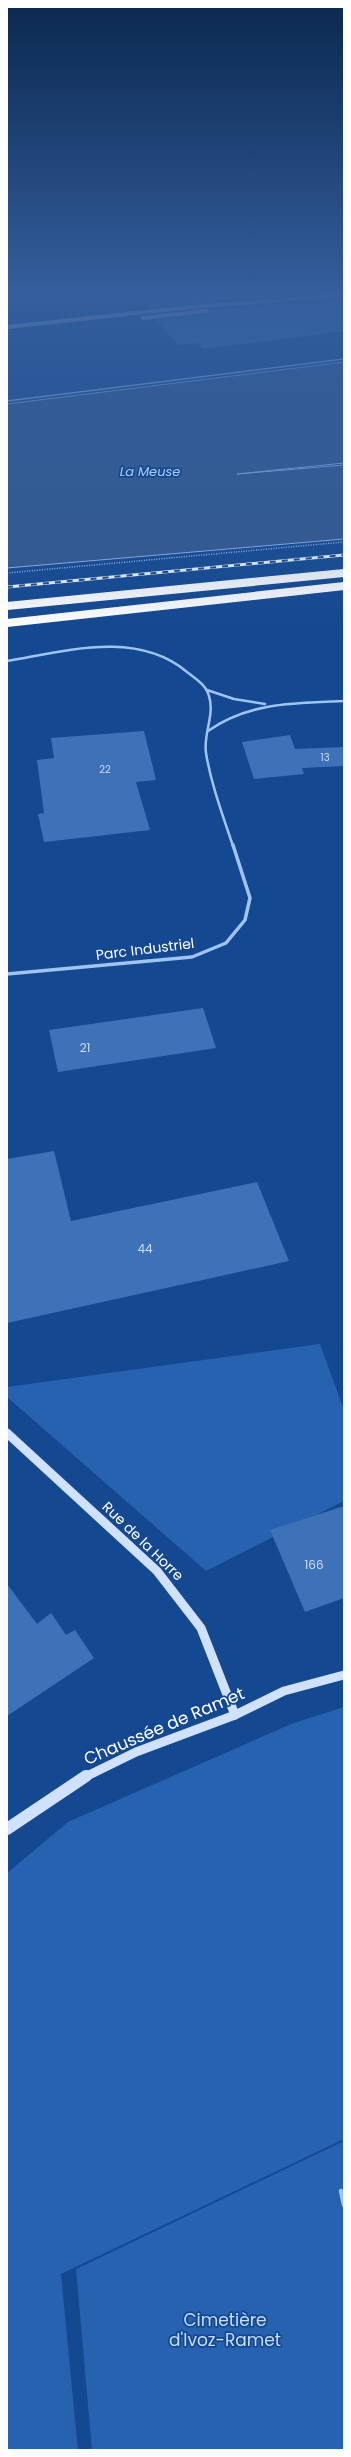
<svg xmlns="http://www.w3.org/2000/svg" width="351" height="2457" font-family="Poppins,sans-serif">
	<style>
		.green { fill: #2662af }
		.water { fill: #33598e; stroke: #92bef4 }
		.building { fill: #3d72b9 }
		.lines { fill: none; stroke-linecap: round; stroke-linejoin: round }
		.path { stroke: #a0c4f1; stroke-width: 1.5; stroke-dasharray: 1 1.5; stroke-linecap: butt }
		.lane-far1 { stroke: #a0c4f1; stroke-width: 1.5 }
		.lane { stroke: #a0c4f1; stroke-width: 4.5 }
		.street-far1 { stroke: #a0c4f1; stroke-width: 2.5 }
		.street { stroke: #a0c4f1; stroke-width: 3.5 }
		.secondary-far2 { stroke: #cfe1fc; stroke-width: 4 }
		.secondary-far1 { stroke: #cfe1fc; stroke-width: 9 }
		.secondary { stroke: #cfe1fc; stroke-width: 12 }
		.highway { stroke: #fff; stroke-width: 8 }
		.rail-casing { stroke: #fff; stroke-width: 3 }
		.rail { stroke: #144890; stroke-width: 2; stroke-dasharray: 6; stroke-linecap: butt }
		.labels { text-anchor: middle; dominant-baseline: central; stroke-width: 3.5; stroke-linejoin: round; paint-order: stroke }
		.far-number-label { font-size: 10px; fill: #cedcee }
		.number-label { font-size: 12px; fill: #cedcee }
		.far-water-label { font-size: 13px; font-style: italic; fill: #accef8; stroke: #144890 }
		.street-label { font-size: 14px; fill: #fff; stroke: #144890 }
		.near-street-label { font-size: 17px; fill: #fff; stroke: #144890 }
		.near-park-label { font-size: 17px; fill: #c7defc; stroke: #144890 }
	</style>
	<rect width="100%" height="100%" fill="#144890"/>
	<!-- green -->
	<g class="green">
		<path d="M320,1344L344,1410V1501L206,1571L7,1397V1387Z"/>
		<path d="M344,1707V2139L61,2274L78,2450H7V1873L68,1822L291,1724Z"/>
		<path d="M344,2141V2450H92L76,2269Z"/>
	</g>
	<!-- water -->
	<path class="water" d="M344,362V463L237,474L344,465V539L7,568V404Z"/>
	<!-- building -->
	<g class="building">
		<path d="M256,290H344V292L147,308L140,301Z"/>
		<path d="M344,299V331L203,349L197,343L178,345L156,320L207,314L210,309Z"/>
		<path d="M144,731L156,780L136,782L150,830L44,842L38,814L44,813L37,760L54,758L51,738Z"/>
		<path d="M290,735L295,749L344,747V766L302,768L304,774L254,779L242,742Z"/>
		<path d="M203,1008L216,1048L58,1072L49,1030Z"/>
		<path d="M54,1151L71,1221L257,1182L289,1261L7,1323V1159Z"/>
		<path d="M344,1506V1598L305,1612L270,1530Z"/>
		<path d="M7,1584L37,1624L51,1613L66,1635L75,1630L94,1658L7,1716Z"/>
	</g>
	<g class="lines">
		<!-- path -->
		<path class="path" d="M7,573L344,542"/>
		<!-- lane-far1 -->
		<path class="lane-far1" d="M7,401L344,359"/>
		<!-- lane -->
		<path class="lane" d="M341,2191L344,2205"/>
		<!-- street-far1 -->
		<g class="street-far1">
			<path d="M7,661C66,651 137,630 187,672C196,679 206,685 209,696C215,715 203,734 206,753C211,784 223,816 233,846"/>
			<path d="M207,690L234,699L265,704"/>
			<path d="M208,731C249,702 295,703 344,701"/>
		</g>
		<!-- street -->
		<path class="street" d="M7,974L192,957L226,943L245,920L250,898L233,845"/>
		<!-- secondary-far2 -->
		<g class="secondary-far2">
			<path d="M143,318L207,311"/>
			<path d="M7,327L192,307L344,295"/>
		</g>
		<!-- secondary-far1 -->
		<g class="secondary-far1">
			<path d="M7,1433L157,1571L201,1628L235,1715"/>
			<path d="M85,1777L136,1752L235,1715L284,1691L344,1675"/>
		</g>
		<!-- secondary -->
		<path class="secondary" d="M7,1829L86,1776"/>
		<!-- highway -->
		<g class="highway">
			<path d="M7,606L344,573"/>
			<path d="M7,623L344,586"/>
		</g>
		<!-- rail casing -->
		<g class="rail-casing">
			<path id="rail" d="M7,587L344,555"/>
		</g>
		<!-- rail -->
		<use href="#rail" class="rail"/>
	</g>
	<!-- sky -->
	<linearGradient id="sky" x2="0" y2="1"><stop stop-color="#0b284f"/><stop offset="0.46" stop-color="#345e9c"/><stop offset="1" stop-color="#345e9c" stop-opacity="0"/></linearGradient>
	<rect width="351" height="634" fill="url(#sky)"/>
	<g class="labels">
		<!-- far-number labels -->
		<g class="far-number-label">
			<text x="325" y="757">13</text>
			<text x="105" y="769">22</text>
		</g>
		<!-- number labels -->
		<g class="number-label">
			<text x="85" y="1047">21</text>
			<text x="145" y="1248">44</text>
			<text x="314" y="1564">166</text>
		</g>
		<!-- far-water labels -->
		<g class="far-water-label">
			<text x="150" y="471">La Meuse</text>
		</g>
		<!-- street labels -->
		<g class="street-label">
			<text transform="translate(145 949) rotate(-7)">Parc Industriel</text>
			<text transform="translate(143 1541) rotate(44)">Rue de la Horre</text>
		</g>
		<!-- near-street labels -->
		<g class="near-street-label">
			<text transform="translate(164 1726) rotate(-23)">Chaussée de Ramet</text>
		</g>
		<!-- near-park labels -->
		<g class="near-park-label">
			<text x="225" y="2320">Cimetière<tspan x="225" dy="20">d'Ivoz-Ramet</tspan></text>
		</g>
	</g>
	<!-- border -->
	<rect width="351" height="2457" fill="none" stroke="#ffffff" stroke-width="16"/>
</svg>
